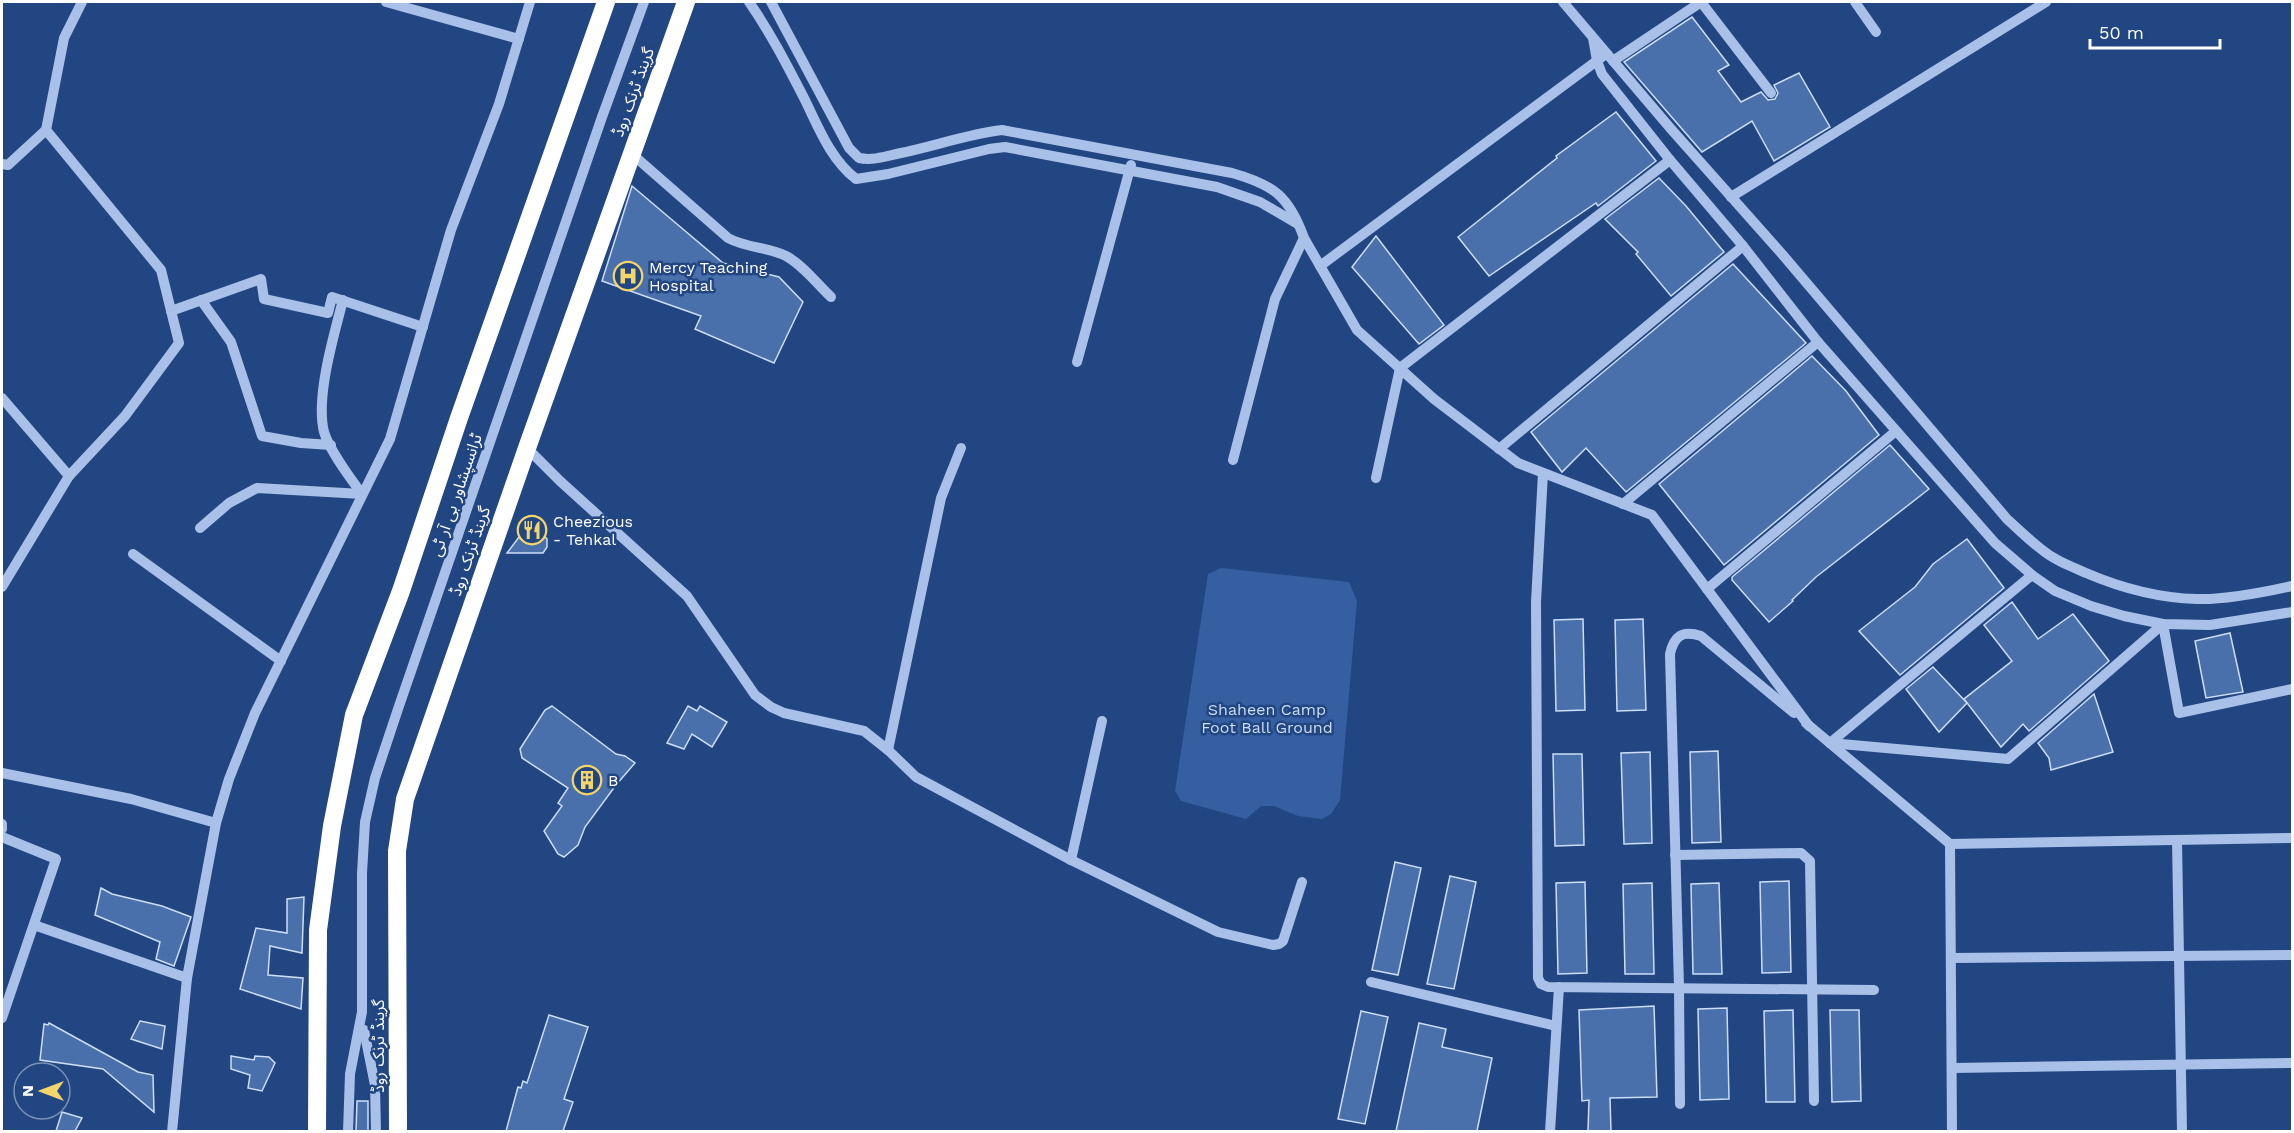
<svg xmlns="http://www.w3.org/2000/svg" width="2294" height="1133" font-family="'Work Sans','Noto Sans Arabic',sans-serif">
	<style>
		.green { fill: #355fa0 }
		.building { fill: #4a70ab; stroke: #ccddf6; stroke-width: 1.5 }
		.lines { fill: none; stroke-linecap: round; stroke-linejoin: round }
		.minor { stroke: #a9c1e8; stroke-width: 10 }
		.highway { stroke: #fff; stroke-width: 18 }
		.labels { text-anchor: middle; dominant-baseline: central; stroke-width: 5; stroke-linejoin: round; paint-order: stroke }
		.street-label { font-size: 16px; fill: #fff; stroke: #214682 }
		.poi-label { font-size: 16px; fill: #fff; stroke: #214682; text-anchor: start }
		.park-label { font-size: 16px; fill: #ccddf6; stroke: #214682 }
	</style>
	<rect width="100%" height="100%" fill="#214682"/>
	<!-- green -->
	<path class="green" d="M1221,568L1349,582L1357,601L1340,800L1331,814L1322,819L1298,816L1274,806H1261L1246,819L1181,801L1175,791L1208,574Z"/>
	<!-- building -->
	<g class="building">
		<path d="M1692,17L1729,65L1718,71L1741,102L1761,92L1768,100L1775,99L1778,93L1774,85L1799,73L1830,127L1774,161L1752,121L1702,152L1624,62Z"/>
		<path d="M1616,112L1656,161L1598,206L1596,203L1489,276L1458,237L1557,158L1556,156Z"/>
		<path d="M1659,178L1686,206L1724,252L1671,296L1636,254L1638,252L1605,219Z"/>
		<path d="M632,186L723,263L779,277L803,302L774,363L695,329L701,316L602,281Z"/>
		<path d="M1376,236L1444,325L1419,344L1352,267Z"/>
		<path d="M1733,264L1806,343L1626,492L1586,448L1562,472L1531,432Z"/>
		<path d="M1812,356L1846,391L1879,435L1724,565L1659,484Z"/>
		<path d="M1890,445L1929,489L1816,577L1792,600L1793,601L1769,622L1732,580V577Z"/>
		<path d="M531,521L547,539V547L543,553H507Z"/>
		<path d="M1967,539L2004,588L1900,675L1859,631L1915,587L1933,564Z"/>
		<path d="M2012,602L2038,639L2073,614L2109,661L2029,731L2023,724L2001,747L1964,699L2012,661L1984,625Z"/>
		<path d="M1583,619L1585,710L1556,711L1554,620Z"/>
		<path d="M1643,619L1646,710L1617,711L1615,620Z"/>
		<path d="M2230,633L2243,692L2206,698L2195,641Z"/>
		<path d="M1933,667L1967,703L1939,732L1906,689Z"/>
		<path d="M2094,694L2113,752L2051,770L2049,758L2038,743Z"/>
		<path d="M552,706L616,754L625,756L635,763L616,785L585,827L578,845L564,857L558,854L544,831L562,806L558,803L568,788L522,758L520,749L545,710Z"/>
		<path d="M688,706L697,711L700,706L727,722L712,747L692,734L684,749L667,743Z"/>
		<path d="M1718,751L1721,842L1692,843L1690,752Z"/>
		<path d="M1650,752L1652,843L1624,844L1621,753Z"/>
		<path d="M1553,754H1582L1584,845L1555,846Z"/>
		<path d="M1395,862L1421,868L1398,975L1372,970Z"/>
		<path d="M1450,876L1476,882L1454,989L1427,984Z"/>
		<path d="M1789,881L1791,972L1762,973L1760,882Z"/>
		<path d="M1585,882L1587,973L1558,974L1556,883Z"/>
		<path d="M1652,883L1654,974H1625L1623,884Z"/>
		<path d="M1719,883L1722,974H1693L1691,884Z"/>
		<path d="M101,888L112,894L162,906L191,917L174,966L156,959L160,942L95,915Z"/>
		<path d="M304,897L302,953L270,946L268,975L303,978L301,1009L240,989L256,928L287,933V899Z"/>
		<path d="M1654,1006L1657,1097L1610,1098L1611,1131H1588L1589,1100L1582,1101L1579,1010Z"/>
		<path d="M1727,1008L1729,1099L1700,1100L1698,1009Z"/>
		<path d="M1793,1010L1795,1102H1766L1764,1011Z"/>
		<path d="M1830,1010H1859L1861,1101L1832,1102Z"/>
		<path d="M1361,1011L1388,1017L1365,1124L1338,1119Z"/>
		<path d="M549,1015L588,1027L564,1099L573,1102L563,1131H506L518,1087L521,1088L523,1081L527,1083Z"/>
		<path d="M140,1021L165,1026L162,1049L131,1039Z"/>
		<path d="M49,1023L138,1072L153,1075L154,1112L103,1069L40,1060L44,1024L48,1025Z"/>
		<path d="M1419,1023L1446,1029L1442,1047L1492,1058L1477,1131H1396Z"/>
		<path d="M231,1056L254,1060L255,1056L269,1057L275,1063L262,1091L248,1088L250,1075L231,1069Z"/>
		<path d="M357,1101H368V1131H356Z"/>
		<path d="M62,1112L82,1118L75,1131H56Z"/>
	</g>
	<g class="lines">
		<!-- minor -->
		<g class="minor">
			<path d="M386,2L519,39"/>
			<path d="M749,2C770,32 787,65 804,98C818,126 830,159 856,179L888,174L989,149L1005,147L1217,187L1260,202L1296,223"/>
			<path d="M771,2L849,148L859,158C873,161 887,156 901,153C935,146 968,134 1002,130L1232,173C1274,185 1289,196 1304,238L1357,330L1434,399L1518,463L1652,515L1809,726"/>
			<path d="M1563,2L1671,129L1782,254L2007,519C2018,529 2029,540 2041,549C2054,560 2070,566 2086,573C2121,588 2158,598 2197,599C2225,600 2265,592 2292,586"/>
			<path d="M1701,2L1771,93"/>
			<path d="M1855,2L1876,32"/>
			<path d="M1593,38L1597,61L1602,74L1670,160L1743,246L1818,342L1995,543L2032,575L2055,591L2091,606L2124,616L2163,624L2210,625L2292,612"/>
			<path d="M1613,61L1701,2"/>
			<path d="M632,154L728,238C746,248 768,247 786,256C803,265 817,284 831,297"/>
			<path d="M2,164L8,165L46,130L64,38L82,2"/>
			<path d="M1731,197L2046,2"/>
			<path d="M1320,266L1602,57"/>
			<path d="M201,300L231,342L262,436L301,443L331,445"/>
			<path d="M343,300C334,335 317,392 323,427C325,445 351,479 362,494"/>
			<path d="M171,311L261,279L264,299L328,313L332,297L423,327"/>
			<path d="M1077,362L1131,165"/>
			<path d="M2,398L69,476"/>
			<path d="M527,448L560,481L687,596L755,695L771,707L784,713L864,731L888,750L916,777L1071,860L1218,932L1273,945L1279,944L1283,941L1302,882"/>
			<path d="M1499,449L1743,246"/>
			<path d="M1233,460L1275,299L1304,238"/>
			<path d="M1543,473L1536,602L1538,978L1541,984L1548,987L1874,990"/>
			<path d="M1376,478L1400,368L1670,160"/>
			<path d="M1623,504L1818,342"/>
			<path d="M200,528L229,503L257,488L362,494"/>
			<path d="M133,554L281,661"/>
			<path d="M2,587L69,476L125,416L179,343L161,270L46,130"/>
			<path d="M1707,589L1896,431"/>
			<path d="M2163,624L2179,713L2292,689"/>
			<path d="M1806,723L1950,844L2292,838"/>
			<path d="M1830,743L2008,759L2163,624"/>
			<path d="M1830,743L2032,575"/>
			<path d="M888,750L941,498L961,448"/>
			<path d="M2,773L131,799L216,823"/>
			<path d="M2,824V829"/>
			<path d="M2,837L56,859L2,1018"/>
			<path d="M2177,840L2182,1132"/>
			<path d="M1950,844L1952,1132"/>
			<path d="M1675,855L1801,853L1810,861L1814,1101"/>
			<path d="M1071,860L1102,721"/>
			<path d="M34,925L187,978"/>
			<path d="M1951,958L2292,955"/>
			<path d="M1371,982L1556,1026"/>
			<path d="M364,1030L375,1085L376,1132"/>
			<path d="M1952,1068L2292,1063"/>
			<path d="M1680,1104L1679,987L1670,654C1674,636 1682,630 1701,636L1794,713"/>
			<path d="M172,1132L187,978L216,823L229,779L255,713L390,439L451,230L499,104L530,2"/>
			<path d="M348,1132L350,1074L362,1012V873L365,822L375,778L398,709L602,117L644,2"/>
			<path d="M1550,1132L1559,987"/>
		</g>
		<!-- highway -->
		<g class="highway">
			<path d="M317,1132L318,930L332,826L354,715L401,591L459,418L606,2"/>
			<path d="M398,1132L397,851L405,799L527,448L686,2"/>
		</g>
	</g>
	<!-- icons -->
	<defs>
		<g id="hospital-ring" transform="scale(1.5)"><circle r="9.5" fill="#214682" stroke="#f4d56a" stroke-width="1.5"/><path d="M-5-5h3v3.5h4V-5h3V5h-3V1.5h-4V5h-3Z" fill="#f4d56a"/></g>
		<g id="restaurant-ring" transform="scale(1.5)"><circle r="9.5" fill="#214682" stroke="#f4d56a" stroke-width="1.5"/><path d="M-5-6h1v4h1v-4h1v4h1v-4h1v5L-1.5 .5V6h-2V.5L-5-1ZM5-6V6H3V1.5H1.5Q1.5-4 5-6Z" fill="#f4d56a"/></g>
		<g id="building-ring" transform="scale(1.5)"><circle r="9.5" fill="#214682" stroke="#f4d56a" stroke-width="1.5"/><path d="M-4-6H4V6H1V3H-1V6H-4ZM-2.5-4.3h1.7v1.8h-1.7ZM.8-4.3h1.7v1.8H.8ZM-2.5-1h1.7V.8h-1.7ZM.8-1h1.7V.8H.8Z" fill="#f4d56a"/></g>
	</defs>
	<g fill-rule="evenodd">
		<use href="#hospital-ring" x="628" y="276"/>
		<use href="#restaurant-ring" x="532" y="530"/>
		<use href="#building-ring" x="587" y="780"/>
	</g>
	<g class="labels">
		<!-- street labels -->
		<g class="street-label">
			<text transform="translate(633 92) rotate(-70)">گرینڈ ٹرنک روڈ</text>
			<text transform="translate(456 495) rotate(-71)">ٹرانسپشاور بی آر ٹی</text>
			<text transform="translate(470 551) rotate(-71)">گرینڈ ٹرنک روڈ</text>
			<text transform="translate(378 1046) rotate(-90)">گرینڈ ٹرنک روڈ</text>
		</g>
		<!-- poi labels -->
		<g class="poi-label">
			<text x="649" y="267">Mercy Teaching<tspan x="649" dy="18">Hospital</tspan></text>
			<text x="553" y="521">Cheezious<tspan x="553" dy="18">- Tehkal</tspan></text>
			<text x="608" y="780">B</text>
		</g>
		<!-- park labels -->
		<g class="park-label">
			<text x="1267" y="709">Shaheen Camp<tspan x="1267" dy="18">Foot Ball Ground</tspan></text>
		</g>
	</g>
	<!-- border -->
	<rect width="2294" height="1133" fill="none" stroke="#ffffff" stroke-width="6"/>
	<!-- north arrow -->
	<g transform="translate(42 1091) rotate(270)"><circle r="28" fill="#214682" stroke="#7a90b4" stroke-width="1.5"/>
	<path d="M0-4.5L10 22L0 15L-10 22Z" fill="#f4d56a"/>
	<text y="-9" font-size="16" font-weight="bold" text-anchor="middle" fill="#ffffff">N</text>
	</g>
	<!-- scale -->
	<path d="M2090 39v9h130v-9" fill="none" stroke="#ffffff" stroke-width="3"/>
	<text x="2099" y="39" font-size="18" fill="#ffffff" stroke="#214682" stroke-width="4.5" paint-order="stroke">50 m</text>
</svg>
